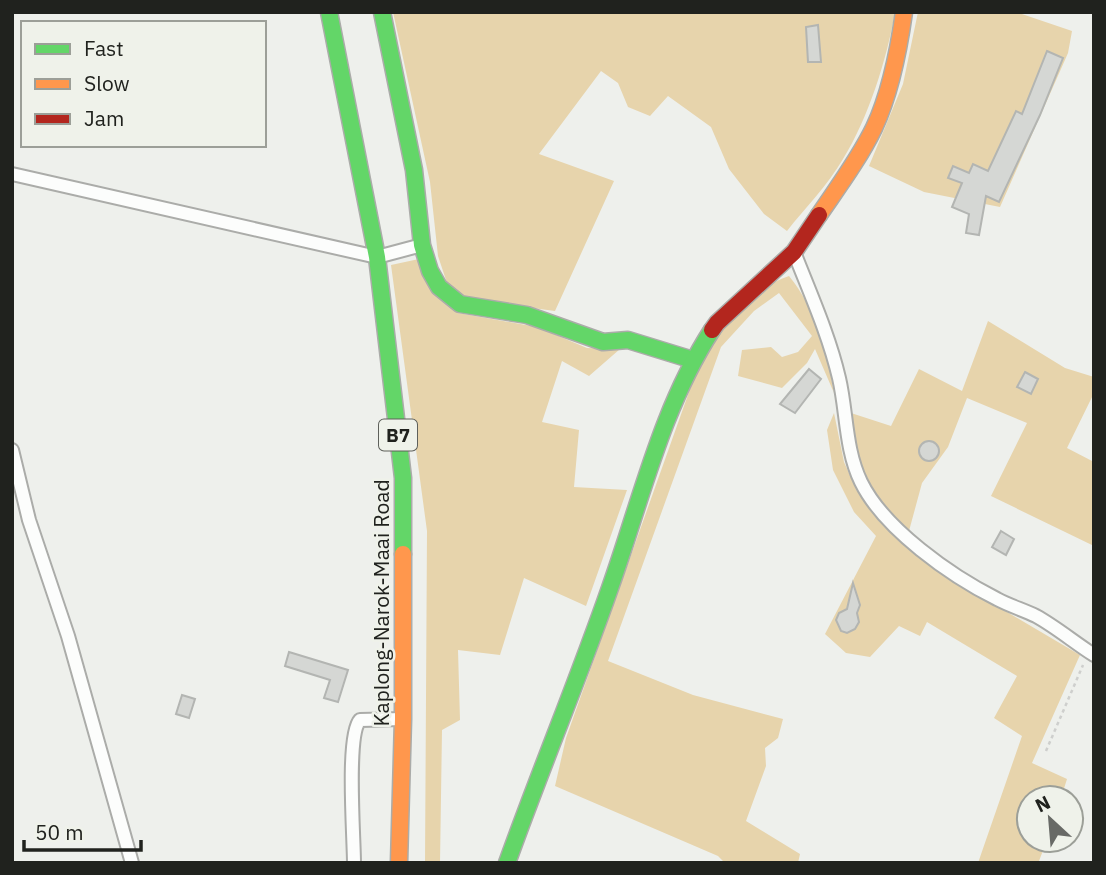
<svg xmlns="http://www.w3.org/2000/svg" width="1106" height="875" font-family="'IBM Plex Sans',sans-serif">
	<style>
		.green { fill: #e7d4ac }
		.building { fill: #d5d7d4; stroke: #b3b5b2; stroke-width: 2 }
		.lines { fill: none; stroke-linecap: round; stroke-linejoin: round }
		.street-casing { stroke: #abaca9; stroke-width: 16 }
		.fast-casing { stroke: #abaca9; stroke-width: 19 }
		.slow-casing { stroke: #abaca9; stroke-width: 19 }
		.jam-casing { stroke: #abaca9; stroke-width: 19 }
		.path { stroke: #cecfcd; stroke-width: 2.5; stroke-dasharray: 3.5 3.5; stroke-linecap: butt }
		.street { stroke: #fcfdfc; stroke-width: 12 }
		.fast { stroke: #63d668; stroke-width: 16 }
		.slow { stroke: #ff974d; stroke-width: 16 }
		.jam { stroke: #b3261e; stroke-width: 16 }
		.labels { text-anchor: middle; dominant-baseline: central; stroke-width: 5; stroke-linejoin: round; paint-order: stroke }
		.shield { fill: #eff2ea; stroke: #5e605b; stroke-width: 2 }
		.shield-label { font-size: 19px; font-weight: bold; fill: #20221e }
		.street-label { font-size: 21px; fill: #20221e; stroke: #eff2ea }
	</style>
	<rect width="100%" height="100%" fill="#eef0ec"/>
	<!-- green -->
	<g class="green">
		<path d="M393,12H895C887,59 868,119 843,159C828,185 805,208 787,231L764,214L729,169L711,127L668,96L650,116L628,107L618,83L601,71L539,154L614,181L555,311L463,299L447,283L438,256L430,182Z"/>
		<path d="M918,12H1016L1072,31L1068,53L1000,207L924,192L869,166L903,84Z"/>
		<path d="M419,259L458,313L537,327L587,348L620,349L589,376L562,361L542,422L579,430L574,487L627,490L586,606L524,578L500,655L458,650L460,720L442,730L440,863H425L427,531L391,265Z"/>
		<path d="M789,276C816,309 827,351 834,393L815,349L807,363L782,388L738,376L742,350L771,347L782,357L798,352L812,336L779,293L754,311L721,347L608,661L693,695L783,719L778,738L765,748L766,766L746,821L800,854L798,863H725L718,856L555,786L566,738L700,361C725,326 747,290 789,276Z"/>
		<path d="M988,321L1065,368L1094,377V393L1067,448L1094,462V546L991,496L1027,423L967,398L948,447L922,483L909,531C868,490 859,471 851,413L891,426L919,369L962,391Z"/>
		<path d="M834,413L844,462L857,491L890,531L941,573L1080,655L1032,763L1067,779L1061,798H1029V840H1047L1039,861L1043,863H978L1022,736L994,718L1017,676L927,622L920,636L899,626L870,657L846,653L825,634L876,536L854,512L833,470L827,430Z"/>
	</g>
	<!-- building -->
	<g class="building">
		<path d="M818,25L821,62H808L806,27Z"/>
		<path d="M1047,51L1063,58L1040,115L999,202L986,196L979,235L966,233L969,214L952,207L962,183L948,178L953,166L969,173L973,164L988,171L1016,111L1022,114Z"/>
		<path d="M809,369L821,379L795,413L780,404Z"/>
		<path d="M1025,372L1038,379L1031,394L1017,387Z"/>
		<circle cx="929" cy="451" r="10"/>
		<path d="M1001,531L1014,539L1006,555L992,547Z"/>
		<path d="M853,583L860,605L857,613L859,622L855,629L847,633L841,631L836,620L839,613L847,609Z"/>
		<path d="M289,652L348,670L338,702L324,698L330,680L285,666Z"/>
		<path d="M182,695L195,699L189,718L176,714Z"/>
	</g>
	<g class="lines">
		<!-- street casing -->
		<g class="street-casing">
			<g id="street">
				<path d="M12,174L377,257L422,245"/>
				<path d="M794,252C810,293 829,335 839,378C847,412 845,449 861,482C884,529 951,576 997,599C1010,606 1024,610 1036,616C1056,627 1075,643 1094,655"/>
				<path d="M12,450L29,520L68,636L132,863"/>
				<path d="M354,863C354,837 346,735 360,720L403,719"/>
			</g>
		</g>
		<!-- fast casing -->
		<g class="fast-casing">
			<g id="fast">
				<path d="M329,12L377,257L403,478V554"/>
				<path d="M382,12L414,170L422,245L430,271L439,287L460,304L527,315L603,342L628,340L693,360"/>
				<path d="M507,863C540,771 578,680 610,588C641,501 661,409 712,330"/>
			</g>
		</g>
		<!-- slow casing -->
		<g class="slow-casing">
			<g id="slow">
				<path d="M819,215C838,187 859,159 874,128C890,94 899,48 904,12"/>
				<path d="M399,863L403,719V554"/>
			</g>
		</g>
		<!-- jam casing -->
		<g class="jam-casing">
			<path id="jam" d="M712,330L717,323L794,252L819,215"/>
		</g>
		<!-- path -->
		<path class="path" d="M1046,751L1083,665"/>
		<!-- street -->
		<use href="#street" class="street"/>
		<!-- fast -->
		<use href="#fast" class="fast"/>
		<!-- slow -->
		<use href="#slow" class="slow"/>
		<!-- jam -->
		<use href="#jam" class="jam"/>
	</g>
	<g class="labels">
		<!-- shield labels -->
		<rect class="shield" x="379" y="419.5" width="38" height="31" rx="5"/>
		<g class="shield-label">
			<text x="398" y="435">B7</text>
		</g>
		<!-- street labels -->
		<g class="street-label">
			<text transform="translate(381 603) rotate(-90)">Kaplong-Narok-Maai Road</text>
		</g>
	</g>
	<!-- border -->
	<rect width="1106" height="875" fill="none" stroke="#20221e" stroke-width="28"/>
	<!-- legend -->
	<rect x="21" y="21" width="245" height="126" fill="#eff2ea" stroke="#9c9f98" stroke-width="2"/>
	<rect x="35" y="44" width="35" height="10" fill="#63d668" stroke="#9c9f98" stroke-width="2"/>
	<text x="84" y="56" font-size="21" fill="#20221e">Fast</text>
	<rect x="35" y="79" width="35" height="10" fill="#ff974d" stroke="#9c9f98" stroke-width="2"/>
	<text x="84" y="91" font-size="21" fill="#20221e">Slow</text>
	<rect x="35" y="114" width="35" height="10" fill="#b3261e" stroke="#9c9f98" stroke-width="2"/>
	<text x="84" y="126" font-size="21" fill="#20221e">Jam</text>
	<!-- north arrow -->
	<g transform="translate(1050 819) rotate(334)"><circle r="33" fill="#eff2ea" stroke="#9c9f98" stroke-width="2"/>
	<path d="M0-5L12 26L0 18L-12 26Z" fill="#686a66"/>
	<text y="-10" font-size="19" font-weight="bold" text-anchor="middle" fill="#20221e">N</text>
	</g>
	<!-- scale -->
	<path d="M24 840v10h117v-10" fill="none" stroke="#20221e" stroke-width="3.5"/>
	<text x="35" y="840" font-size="21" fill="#20221e" stroke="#eff2ea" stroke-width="5" paint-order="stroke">50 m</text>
</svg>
